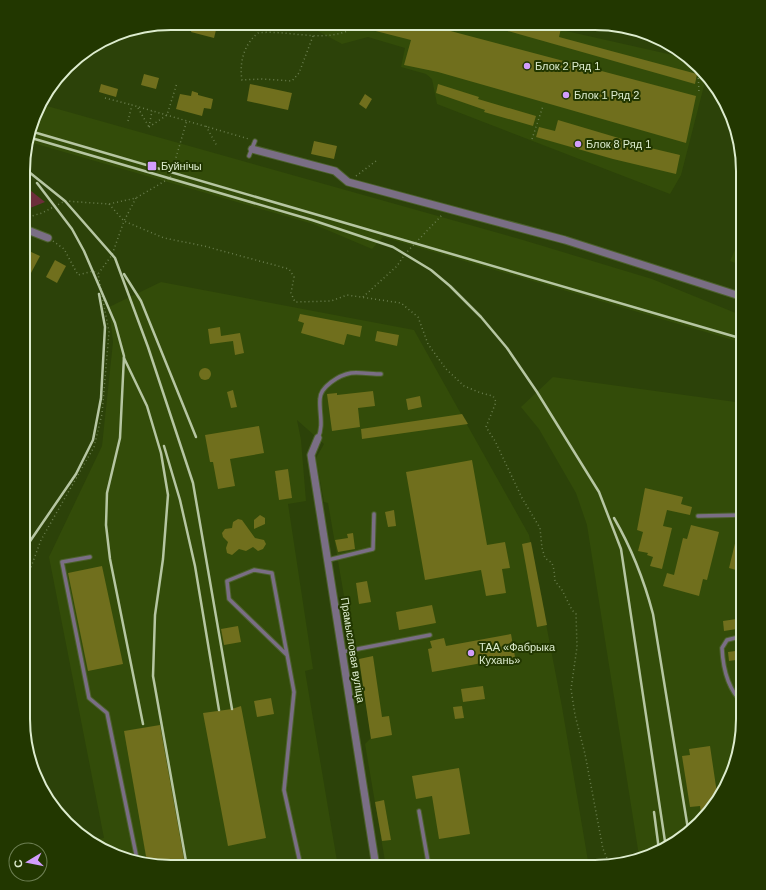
<svg xmlns="http://www.w3.org/2000/svg" width="766" height="890" font-family="Arial,sans-serif">
	<style>
		.built { fill: #334c09 }
		.green { fill: #6c2e3b }
		.building { fill: #706f1d }
		.lines { fill: none; stroke-linecap: round; stroke-linejoin: round }
		.lane-casing { stroke: #4c612c; stroke-width: 5.5 }
		.street-casing { stroke: #4c612c; stroke-width: 9 }
		.path { stroke: #6a7e4e; stroke-width: 1.5; stroke-dasharray: 1 3; stroke-linecap: butt }
		.lane { stroke: #7a6e85; stroke-width: 3.5 }
		.street { stroke: #7a6e85; stroke-width: 7 }
		.rail { stroke: #b6c6a2; stroke-width: 2.5 }
		.poi-dot { fill: #d29dfd; stroke: #223700; stroke-width: 1.5 }
		.labels { text-anchor: middle; dominant-baseline: central; stroke-width: 4; stroke-linejoin: round; paint-order: stroke }
		.poi-label { font-size: 11px; fill: #ddecce; stroke: #223700; text-anchor: start }
		.street-label { font-size: 11px; fill: #ddecce; stroke: #223700 }
		.rim { fill: none; stroke: #ddecce; stroke-width: 2 }
	</style>
	<rect width="100%" height="100%" fill="#2c4209"/>
	<!-- built -->
	<g class="built">
		<path d="M303,23L567,24L566,31L686,58L706,78L681,175L670,194L437,104L432,79L426,74L401,67L405,48L368,37L342,44Z"/>
		<path d="M40,104L523,240L652,279L743,316V343L383,237L372,249L313,224L26,141Z"/>
		<path d="M743,232V266L730,261Z"/>
		<path d="M161,282L414,330L529,535L562,707L589,867H386L365,744L371,738L359,659L354,654L328,503L324,502L316,458L324,444L297,420L301,440L306,501L288,504L313,669L305,671L338,867H161L97,847L91,841L104,838L49,557L102,446L113,342L109,307Z"/>
		<path d="M553,377L743,403V729L718,801L669,847L639,856L587,525L576,493L539,429L521,407Z"/>
	</g>
	<!-- green -->
	<path class="green" d="M26,187L45,202L25,210Z"/>
	<!-- building -->
	<g class="building">
		<path d="M193,23H205L217,26L214,38L191,32Z"/>
		<path d="M356,24H424L696,96L686,143L438,72L404,65L411,40L356,26Z"/>
		<path d="M491,24H542L553,27L554,24H562L559,37L697,74L695,84L490,26Z"/>
		<path d="M144,74L159,78L156,89L141,85Z"/>
		<path d="M101,84L118,89L116,97L99,92Z"/>
		<path d="M250,84L292,93L288,110L247,101Z"/>
		<path d="M438,84L479,97L478,99L536,116L533,126L484,112L485,110L436,93Z"/>
		<path d="M192,91L198,93V95L213,99L211,109L204,108L202,116L176,109L180,94L191,96Z"/>
		<path d="M365,94L372,99L366,109L359,104Z"/>
		<path d="M558,120L622,139L621,141L680,155L676,174L613,159L536,137L539,127L555,131Z"/>
		<path d="M314,141L337,146L334,159L311,154Z"/>
		<path d="M29,251L40,256L31,273L25,270V258Z"/>
		<path d="M55,260L66,266L57,283L46,277Z"/>
		<path d="M300,314L362,326L360,337L347,334L344,345L301,333L304,323L298,321Z"/>
		<path d="M220,327L221,336L240,333L244,353L235,355L233,341L210,344L208,329Z"/>
		<path d="M377,331L399,335L397,346L375,341Z"/>
		<circle cx="205" cy="374" r="6"/>
		<path d="M233,390L237,407L231,408L227,392Z"/>
		<path d="M373,391L375,406L358,408L360,427L332,431L327,394L337,393V395Z"/>
		<path d="M420,396L422,407L408,410L406,399Z"/>
		<path d="M462,414L468,424L362,439L361,429Z"/>
		<path d="M259,426L264,453L230,459L235,486L218,489L213,462H210L205,435Z"/>
		<path d="M472,460L487,545L505,542L510,568L502,569L506,593L486,596L481,570L425,580L406,472Z"/>
		<path d="M288,469L292,498L279,500L275,471Z"/>
		<path d="M645,488L683,497L681,504L692,507L690,515L667,510L663,526L672,528L662,569L650,566L653,557L647,555L648,553L638,551L643,532L637,530Z"/>
		<path d="M394,510L396,526L388,527L385,512Z"/>
		<path d="M260,515L265,518V524L254,529V520Z"/>
		<path d="M238,519L242,520L255,538L264,540L266,544L263,549L258,551L253,547L246,551L239,549L232,555L227,553L226,548L228,542L223,537L222,533L225,529L232,528L233,522Z"/>
		<path d="M740,523H743V572L729,568Z"/>
		<path d="M691,525L719,532L707,580L703,579L699,596L663,586L667,573L674,575L683,538L687,539Z"/>
		<path d="M353,533L355,549L338,552L335,540L348,538L347,534Z"/>
		<path d="M531,542L547,625L537,627L522,544Z"/>
		<path d="M102,566L123,664L88,671L68,573Z"/>
		<path d="M367,581L371,602L359,604L356,583Z"/>
		<path d="M432,605L436,623L399,630L396,612Z"/>
		<path d="M743,618V628L724,631L723,621Z"/>
		<path d="M238,626L241,642L224,645L221,629Z"/>
		<path d="M511,634L515,657L432,672L428,649L432,648L430,641L444,638L446,646Z"/>
		<path d="M743,650V659L729,661L728,652Z"/>
		<path d="M373,656L382,717L389,716L392,735L371,739L359,659Z"/>
		<path d="M483,686L485,699L463,702L461,689Z"/>
		<path d="M271,698L274,714L257,717L254,701Z"/>
		<path d="M241,706L266,838L228,846L203,713L232,709Z"/>
		<path d="M462,706L464,718L455,719L453,707Z"/>
		<path d="M160,725L184,859L153,864L147,862L124,731Z"/>
		<path d="M710,746L718,800L707,812L701,813L700,806L690,807L682,756L690,755L689,749Z"/>
		<path d="M459,768L470,834L439,839L432,796L416,799L412,776Z"/>
		<path d="M384,800L391,840L382,841L375,802Z"/>
	</g>
	<g class="lines">
		<!-- lane casing -->
		<g class="lane-casing">
			<g id="lane">
				<path d="M249,156L255,141"/>
				<path d="M318,438C324,425 319,413 320,399C320,387 339,375 351,373C360,372 372,374 381,374"/>
				<path d="M698,516L743,515"/>
				<path d="M90,557L62,562L89,698L107,713L137,859"/>
				<path d="M328,560L373,549L374,514"/>
				<path d="M342,652L430,635"/>
				<path d="M287,655L229,599L227,581L254,570L272,573L294,692L284,790L301,867"/>
				<path d="M743,703C727,689 723,668 722,648L727,640L743,636"/>
				<path d="M419,811L429,867"/>
				<path d="M507,867C521,859 532,862 546,867"/>
			</g>
		</g>
		<!-- street casing -->
		<g class="street-casing">
			<g id="street">
				<path d="M252,149L335,171L348,182L565,240L743,297"/>
				<path d="M25,229L48,238"/>
				<path d="M318,438L311,455L376,867"/>
			</g>
		</g>
		<!-- path -->
		<g class="path">
			<path d="M313,36L299,73L292,81L261,79L242,80C239,63 244,44 258,33C289,29 326,45 355,27"/>
			<path d="M698,70L699,93"/>
			<path d="M105,98L132,105"/>
			<path d="M138,108L149,127"/>
			<path d="M128,121L132,105L249,139"/>
			<path d="M206,126L217,146"/>
			<path d="M149,127L167,115L177,83"/>
			<path d="M149,127L152,111"/>
			<path d="M532,139L543,106"/>
			<path d="M356,176L376,161"/>
			<path d="M109,204L124,221L164,238L204,246L289,269L294,277L291,293L295,302L331,301L347,295L401,303L418,317L428,344L446,369L464,386L481,393L493,396L496,402L486,427L495,441L522,498L540,528L542,548L545,558L552,563L554,570L555,581L562,590L572,610L576,614L577,647L571,689L575,715L585,754L603,849L610,865"/>
			<path d="M25,218L42,213L65,201L109,204L136,198L170,178L187,120"/>
			<path d="M53,241L64,249L78,275L93,271L98,274"/>
			<path d="M363,297L397,266L405,254L442,215"/>
			<path d="M24,586L41,540L94,447L102,414L109,332L98,274L112,255L124,221L136,198"/>
		</g>
		<!-- lane -->
		<use href="#lane" class="lane"/>
		<!-- street -->
		<use href="#street" class="street"/>
		<!-- rail -->
		<g class="rail">
			<path d="M30,131L743,339"/>
			<path d="M28,137L312,220L393,247L431,270L450,286L481,317L507,348L537,392L599,492L621,549L666,848"/>
			<path d="M29,172L65,201L115,258L148,347L193,483L232,709"/>
			<path d="M37,183L72,229L84,251L115,323L124,356L120,438L107,493L106,525L110,559L143,724"/>
			<path d="M124,274L141,301L196,437"/>
			<path d="M124,358L147,406L161,453L168,495L163,559L155,615L153,676L187,867"/>
			<path d="M164,446L180,500L195,566L219,710"/>
			<path d="M614,518C632,549 644,580 653,614L688,829"/>
			<path d="M24,550L76,474L93,440L101,398L105,327L99,294"/>
			<path d="M654,812L659,850"/>
		</g>
	</g>
	<!-- markers -->
	<g class="poi-dot">
		<circle cx="527" cy="66" r="4"/>
		<circle cx="566" cy="95" r="4"/>
		<circle cx="578" cy="144" r="4"/>
		<rect x="147" y="161" width="10" height="10" rx="2"/>
		<circle cx="471" cy="653" r="4"/>
	</g>
	<g class="labels">
		<!-- poi labels -->
		<g class="poi-label">
			<text x="535" y="66">Блок 2 Ряд 1</text>
			<text x="574" y="95">Блок 1 Ряд 2</text>
			<text x="586" y="144">Блок 8 Ряд 1</text>
			<text x="161" y="166">Буйнічы</text>
			<text x="479" y="647">ТАА «Фабрыка<tspan x="479" dy="13">Кухань»</tspan></text>
		</g>
		<!-- street labels -->
		<g class="street-label">
			<text transform="translate(353 650) rotate(81)">Прамысловая вуліца</text>
		</g>
	</g>
	<!-- crop -->
	<path d="M0 0H766V890H0ZM171 30H595A141 141 0 0 1 736 171V719A141 141 0 0 1 595 860H171A141 141 0 0 1 30 719V171A141 141 0 0 1 171 30Z" fill="#223700" fill-rule="evenodd"/>
	<path class="rim" d="M171 30H595A141 141 0 0 1 736 171V719A141 141 0 0 1 595 860H171A141 141 0 0 1 30 719V171A141 141 0 0 1 171 30Z"/>
	<!-- north arrow -->
	<g transform="translate(28 862) rotate(260)"><circle r="19" fill="#223700" stroke="#6d7f52"/>
	<path d="M0-3L7 15L0 10L-7 15Z" fill="#d29dfd"/>
	<text y="-6" font-size="11" font-weight="bold" text-anchor="middle" fill="#ddecce">С</text>
	</g>
</svg>
